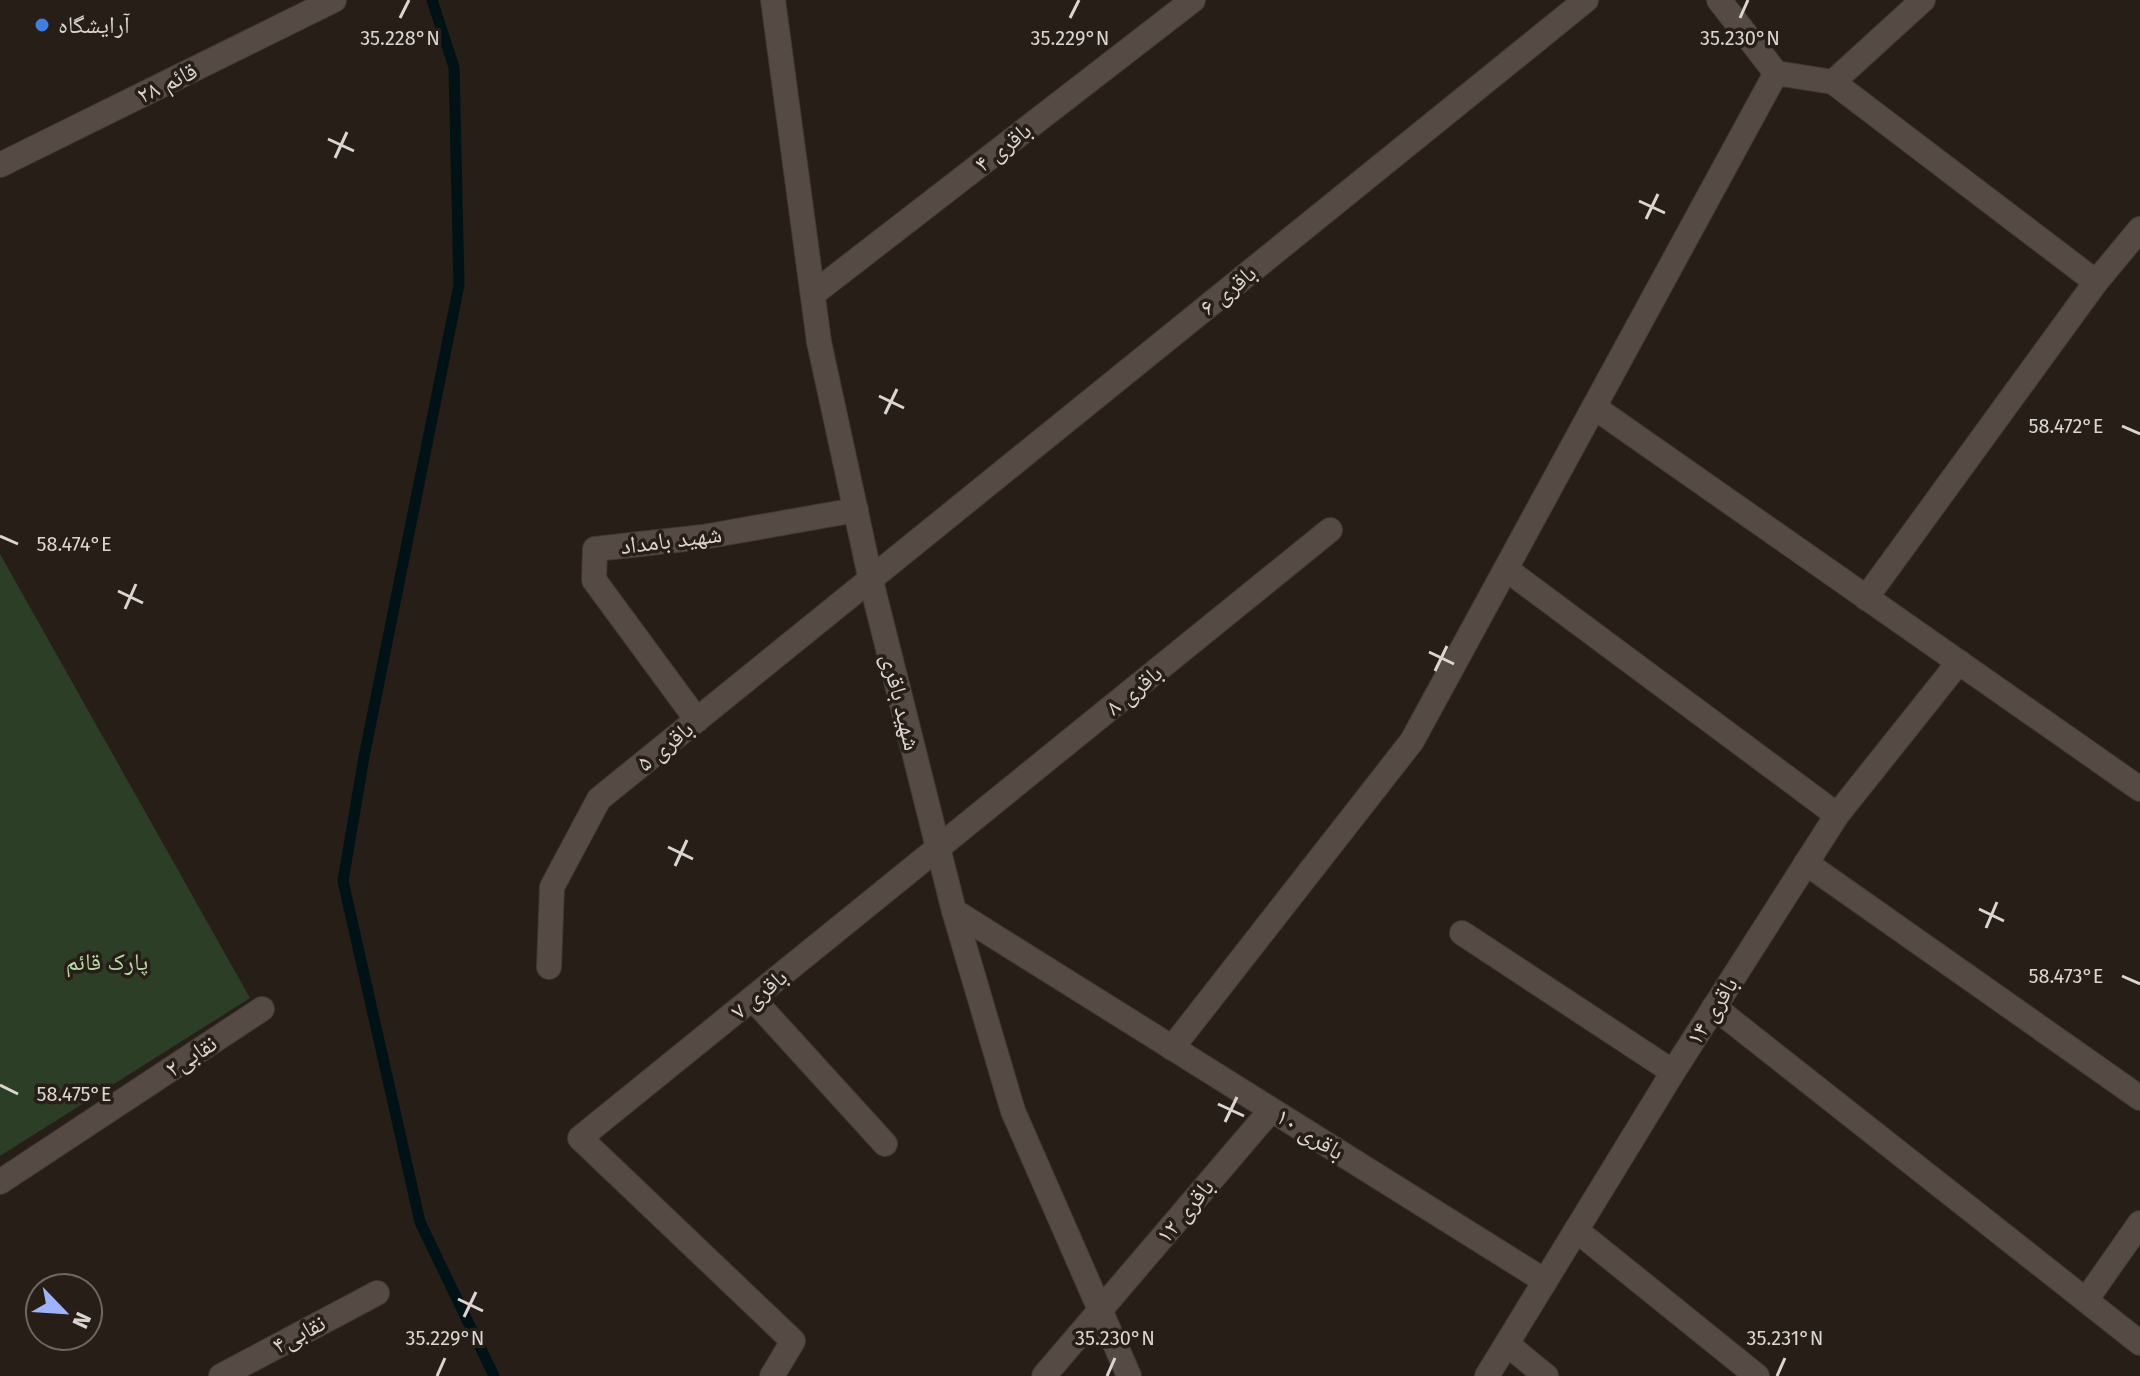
<svg xmlns="http://www.w3.org/2000/svg" width="2140" height="1376" font-family="'Fira Sans','Noto Naskh Arabic',sans-serif">
	<style>
		.green { fill: #2d3e26 }
		.lines { fill: none; stroke-linecap: round; stroke-linejoin: round }
		.stream { stroke: #001215; stroke-width: 11 }
		.minor-casing { stroke: #403935; stroke-width: 26 }
		.minor { stroke: #554b44; stroke-width: 24 }
		.ticks { fill: none; stroke: #dbd5d1; stroke-width: 3 }
		.shop-dot { fill: #3f7fe0; stroke: #261e17; stroke-width: 3 }
		.labels { text-anchor: middle; dominant-baseline: central; stroke-width: 7; stroke-linejoin: round; paint-order: stroke }
		.poi-label { font-size: 24px; fill: #dbd5d1; stroke: #261e17; text-anchor: start }
		.street-label { font-size: 24px; fill: #dbd5d1; stroke: #261e17 }
		.park-label { font-size: 24px; fill: #b8dba7; stroke: #261e17 }
		.ticks-label { font-size: 20px; text-anchor: middle; fill: #dbd5d1; stroke: #261e17; stroke-width: 7; stroke-linejoin: round; paint-order: stroke }
	</style>
	<rect width="100%" height="100%" fill="#261e17"/>
	<!-- green -->
	<path class="green" d="M0,554L250,998L0,1156Z"/>
	<g class="lines">
		<!-- stream -->
		<path class="stream" d="M432,0L454,67L459,285L364,757L343,881L420,1222L494,1376"/>
		<!-- minor casing -->
		<g class="minor-casing">
			<g id="minor">
				<path d="M773,0L819,342L871,581L954,911L1013,1111L1129,1376"/>
				<path d="M1719,0L1776,73L1833,82L1923,0"/>
				<path d="M1833,82L2096,282"/>
				<path d="M0,165L334,0"/>
				<path d="M813,294L1193,0"/>
				<path d="M1594,407L2140,789"/>
				<path d="M1506,569L1837,815"/>
				<path d="M1866,598L2096,282L2140,229"/>
				<path d="M697,720L594,580L595,549L703,537L856,510"/>
				<path d="M1806,863L2140,1098"/>
				<path d="M954,911L1545,1281"/>
				<path d="M1462,933L1673,1072"/>
				<path d="M549,967L552,887L599,799L1586,0"/>
				<path d="M753,999L885,1144"/>
				<path d="M1714,1007L2140,1343"/>
				<path d="M1172,1048L1412,741L1776,73"/>
				<path d="M0,1182L262,1009"/>
				<path d="M1576,1230L1757,1376"/>
				<path d="M2086,1300L2140,1223"/>
				<path d="M1507,1344L1546,1376"/>
				<path d="M221,1376L377,1293"/>
				<path d="M772,1376L793,1341L580,1138L1330,530"/>
				<path d="M1044,1376L1271,1110"/>
				<path d="M1487,1376L1673,1072L1837,815L1959,662"/>
			</g>
		</g>
		<!-- minor -->
		<use href="#minor" class="minor"/>
	</g>
	<!-- ticks -->
	<path class="ticks" d="M400,18L409,0M1070,18L1079,0M1740,18L1748,0M328,139L354,151M335,158L347,132M1639,201L1665,213M1646,219L1658,194M879,396L904,408M885,414L897,389M2122,426L2140,434M0,536L18,544M118,591L143,603M125,609L136,584M1429,652L1454,664M1435,671L1447,646M668,847L693,859M675,866L687,840M1979,909L2004,921M1986,928L1997,902M2122,976L2140,984M0,1085L18,1094M1218,1104L1244,1116M1225,1122L1237,1097M458,1299L483,1311M464,1317L476,1292M437,1376L445,1358M1107,1376L1115,1358M1777,1376L1785,1358"/>
	<!-- markers -->
	<circle class="shop-dot" cx="42" cy="25" r="8"/>
	<g class="labels">
		<!-- poi labels -->
		<g class="poi-label">
			<text x="58" y="25">آرایشگاه</text>
		</g>
		<!-- street labels -->
		<g class="street-label">
			<text transform="translate(167 83) rotate(-26)">قائم ۲۸</text>
			<text transform="translate(1003 147) rotate(-38)">باقری ۴</text>
			<text transform="translate(1228 290) rotate(-39)">باقری ۶</text>
			<text transform="translate(671 540) rotate(-7)">شهید بامداد</text>
			<text transform="translate(1134 690) rotate(-39)">باقری ۸</text>
			<text transform="translate(901 702) rotate(76)">شهید باقری</text>
			<text transform="translate(665 746) rotate(-39)">باقری ۵</text>
			<text transform="translate(759 994) rotate(-39)">باقری ۷</text>
			<text transform="translate(1712 1011) rotate(-58)">باقری ۱۴</text>
			<text transform="translate(191 1056) rotate(-33)">نقابی۲</text>
			<text transform="translate(1310 1134) rotate(32)">باقری ۱۰</text>
			<text transform="translate(1185 1211) rotate(-50)">باقری ۱۲</text>
			<text transform="translate(299 1334) rotate(-28)">نقابی۴</text>
		</g>
		<!-- park labels -->
		<g class="park-label">
			<text x="107" y="962">پارک قائم</text>
		</g>
	</g>
	<g class="ticks-label">
		<text x="400" y="45">35.228°N</text>
		<text x="1070" y="45">35.229°N</text>
		<text x="1740" y="45">35.230°N</text>
		<text x="2066" y="433">58.472°E</text>
		<text x="74" y="551">58.474°E</text>
		<text x="2066" y="983">58.473°E</text>
		<text x="74" y="1101">58.475°E</text>
		<text x="1785" y="1345">35.231°N</text>
		<text x="445" y="1345">35.229°N</text>
		<text x="1115" y="1345">35.230°N</text>
	</g>
	<!-- north arrow -->
	<g transform="translate(64 1312) rotate(115)"><circle r="38" fill="#261e17" stroke="#6e6761" stroke-width="2"/>
	<path d="M0-6L14 30L0 20L-14 30Z" fill="#9fb3fd"/>
	<text y="-12" font-size="22" font-weight="bold" text-anchor="middle" fill="#dbd5d1">N</text>
	</g>
</svg>
